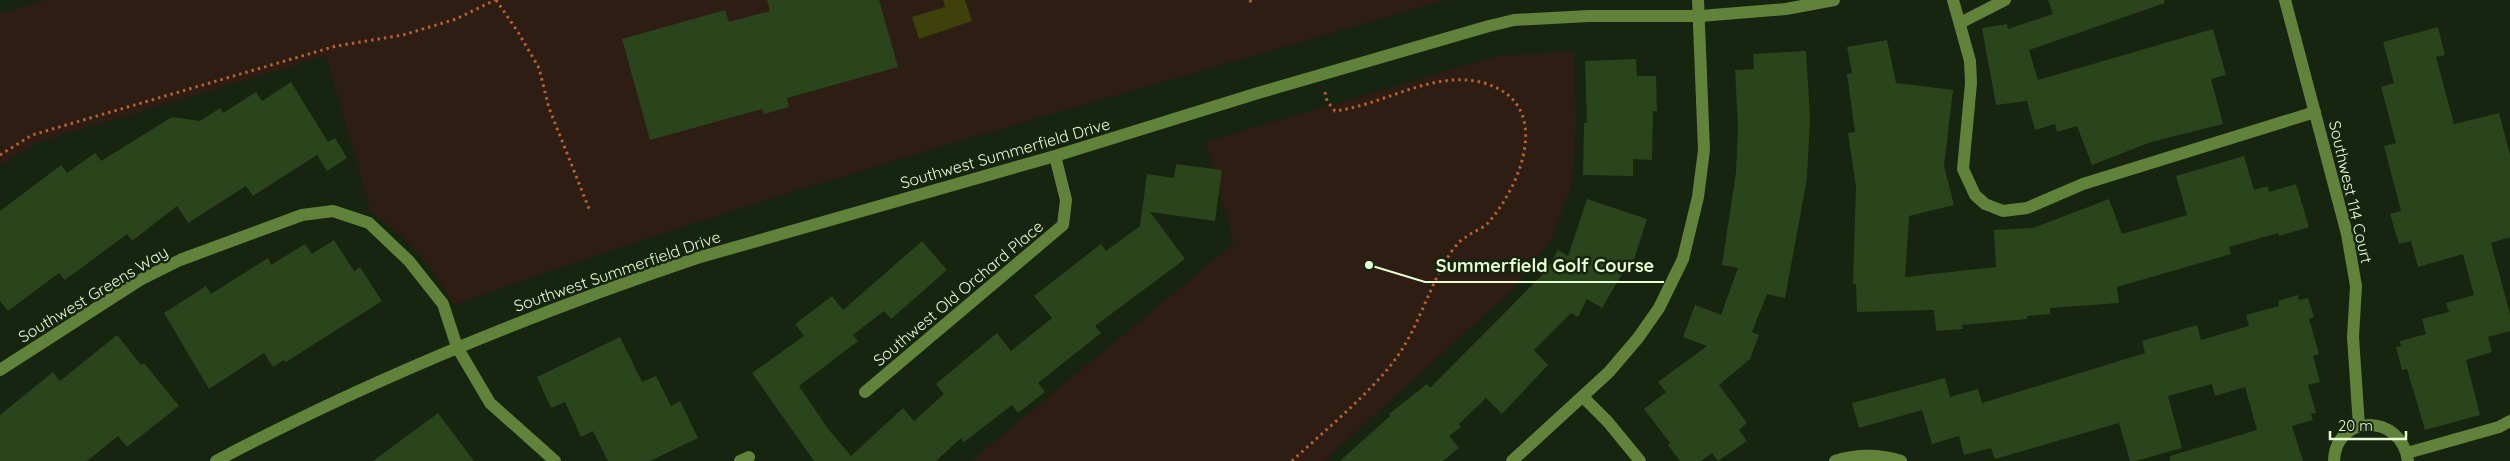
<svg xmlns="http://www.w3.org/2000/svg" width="2510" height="461" font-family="Quicksand,sans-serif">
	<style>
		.green { fill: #2e1d12 }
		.water { fill: #3e410a }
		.building { fill: #2a451b }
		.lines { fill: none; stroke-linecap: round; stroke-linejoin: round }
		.path { stroke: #b56130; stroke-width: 3; stroke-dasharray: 2.5 4; stroke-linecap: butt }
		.minor { stroke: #61823a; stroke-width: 12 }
		.labels { text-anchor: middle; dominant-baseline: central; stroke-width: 5; stroke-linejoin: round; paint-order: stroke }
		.street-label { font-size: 16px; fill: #e7fed2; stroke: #17240f }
		.leader { fill: none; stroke: #e7fed2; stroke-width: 2 }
		.callout-dot { fill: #e7fed2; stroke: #17240f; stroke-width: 2 }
		.callout-label { font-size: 18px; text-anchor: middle; font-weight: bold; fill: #e7fed2; stroke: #17240f; stroke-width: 5; stroke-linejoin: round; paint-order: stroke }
	</style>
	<rect width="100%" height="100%" fill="#17240f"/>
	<!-- green -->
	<g class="green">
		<path d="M46,0H1445C1114,97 779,187 454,305C433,267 407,238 371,212L326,56L36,143L0,165V14Z"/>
		<path d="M1574,51L1576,121L1573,181L1552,239L1514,288L1324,461H971L1234,243L1205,142L1498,56Z"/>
	</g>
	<!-- water -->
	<path class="water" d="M943,0H965L972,21L919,39L912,17L945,7Z"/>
	<!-- building -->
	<g class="building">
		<path d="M767,0H879L898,67L787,98L789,107L764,114L762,109L650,140L622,39L725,10L729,22L770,11Z"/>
		<path d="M2048,0H2164L2165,3L2029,50L2038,80L2213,29L2226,75L2211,79L2223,124L2151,142L2092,165L2077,126L2057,132L2055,124L2035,130L2027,101L1996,105L1982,28L2007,24L2008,29L2053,14Z"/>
		<path d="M2438,27L2445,55L2436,57L2454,124L2499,113L2510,155V237L2491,243L2510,314V331L2488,337L2492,352L2466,360L2480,415L2425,430L2407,369L2402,370L2396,347L2401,346L2400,341L2426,334L2422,319L2449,312L2446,303L2474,295L2463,254L2418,267L2411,241L2399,244L2390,214L2401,211L2384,146L2396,143L2381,87L2394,83L2383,42Z"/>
		<path d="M1887,40L1896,83L1953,90L1944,166L1954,205L1909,216L1905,277L1996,267L1994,230L2033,228L2109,199L2122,234L2187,215L2176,176L2244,156L2254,190L2268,186L2269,192L2296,184L2309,227L2279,236L2278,233L2229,247L2231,254L2117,287L2119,303L2050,308V314L2027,316V319L1962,325L1963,329L1936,331L1934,310L1857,312L1856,284H1853L1856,187L1848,133L1855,132L1847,74L1852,73L1847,47Z"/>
		<path d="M1806,51L1810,118L1807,179L1785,298L1767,294L1752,332L1759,335L1750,359L1719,385L1747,423L1739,430L1747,441L1718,461L1712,453L1701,461H1680L1668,445L1670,443L1644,409L1666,392L1658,382L1707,346L1683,337L1695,305L1721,315L1738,268L1722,265L1736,172L1738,126L1735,70L1754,69L1753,54Z"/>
		<path d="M1636,59L1637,76H1656L1657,111H1653L1652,160L1633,159V176L1583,175L1584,123H1587L1585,61Z"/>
		<path d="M291,82L328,142L335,138L347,158L327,171L317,155L253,196L246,186L188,223L177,206L132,241L127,234L65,280L59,273L8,311L0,301V211L61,165L67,173L95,153L101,161L172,117L200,121L220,108L223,113L256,92L262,101Z"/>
		<path d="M1176,164L1222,170L1215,221L1150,212L1185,259L1095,326L1101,333L1038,383L1045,392L1018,413L1012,405L964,442L961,438L936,461H814L752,373L804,336L795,324L832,296L843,310L922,241L947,270L891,319L884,311L853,335L858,341L799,386L829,430L851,456L903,408L914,421L944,394L936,384L997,333L1011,351L1052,318L1034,296L1101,244L1106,251L1140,226L1147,174L1174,178Z"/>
		<path d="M1587,199L1647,219L1632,266L1628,264L1602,308L1587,299L1578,317L1571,313L1534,350L1548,365L1502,414L1486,398L1459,424L1461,427L1449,436L1459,448L1443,461H1340L1390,416L1389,414L1427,384L1430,388L1546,271L1558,250L1568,256Z"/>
		<path d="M334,240L354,271L360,267L382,301L286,362L284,360L273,367L264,353L209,389L164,313L206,286L211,294L268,258L271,265L305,244L312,254Z"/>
		<path d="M2298,295L2299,300L2308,298L2314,317L2309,319L2319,354L2313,356L2320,382L2308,385L2316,413L2311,414L2313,420L2292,426L2303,461H2170V456L2257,430L2245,387L2215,396L2212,384L2168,396L2182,448L2136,461H2130L2119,423L1995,459L1991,448L1964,455L1959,436L1932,444L1922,410L1859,428L1852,403L1945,378L1950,397L1978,389L1982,403L2145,353L2142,341L2197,325L2201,340L2249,326L2246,315L2279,306L2278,301Z"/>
		<path d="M117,335L141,365L144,363L179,406L127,447L118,436L87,461H0V415L53,372L60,381Z"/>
		<path d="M620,337L642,382L656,376L671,406L680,401L698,438L650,461H608L593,431L581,437L565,402L551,408L537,377Z"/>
		<path d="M438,413L474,461H373Z"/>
	</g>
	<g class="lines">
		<!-- path -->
		<g class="path">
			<path d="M496,0L518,32L539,68L549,108L590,211"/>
			<path d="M1250,0L1251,3"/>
			<path d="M0,155L32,135L336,46L403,35L456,19L495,0"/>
			<path d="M1292,461C1325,430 1371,393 1397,357C1418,327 1428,291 1446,260C1451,252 1458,241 1466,237C1472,232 1482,229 1488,223C1522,184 1554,103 1484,83C1434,69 1384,105 1335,111L1327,101L1325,92"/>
		</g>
		<!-- minor -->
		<g class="minor">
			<path d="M1953,0L1970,61L1971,83L1963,169L1975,195L1985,204L2003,211L2027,208L2083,184L2315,112"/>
			<path d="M2285,0L2347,234L2356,286L2353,337L2359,426"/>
			<path d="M1960,23L2005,0"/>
			<path d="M0,370L140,280L180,260L302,215L333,211L369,223L409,261L443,304L457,347L490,403L555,461"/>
			<path d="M865,392L1063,225L1066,200L1055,156"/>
			<path d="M1583,397L1608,422L1640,461"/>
			<path d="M2407,453L2499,427L2510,421"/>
			<path d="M216,461C371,379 531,314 697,258L1055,156L1258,93L1489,26L1514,20L1589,16H1700L1786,9L1834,0"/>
			<path d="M740,461L749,457"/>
			<path d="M1512,461L1609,372L1638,338L1659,308L1683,259L1698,197L1704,150L1698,0"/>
			<path d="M1835,461C1856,454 1880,454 1901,461"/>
			<path d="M2334,461C2335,414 2401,412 2408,461"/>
		</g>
	</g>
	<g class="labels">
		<!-- street labels -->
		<g class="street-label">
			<text transform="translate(1005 153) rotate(-16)">Southwest Summerfield Drive</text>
			<text transform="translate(2351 192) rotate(77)">Southwest 114 Court</text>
			<text transform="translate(617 271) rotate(-19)">Southwest Summerfield Drive</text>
			<text transform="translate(958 293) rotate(-40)">Southwest Old Orchard Place</text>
			<text transform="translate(93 294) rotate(-31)">Southwest Greens Way</text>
		</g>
	</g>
	<!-- callouts -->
	<path class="leader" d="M1369 265L1425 282H1664"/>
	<circle class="callout-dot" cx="1369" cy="265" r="5"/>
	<g class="callout-label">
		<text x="1545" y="272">Summerfield Golf Course</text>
	</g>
	<!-- scale -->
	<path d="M2330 431v8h76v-8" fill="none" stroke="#e7fed2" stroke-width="2.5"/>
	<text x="2338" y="431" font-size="15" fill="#e7fed2" stroke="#17240f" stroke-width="4" paint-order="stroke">20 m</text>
</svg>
